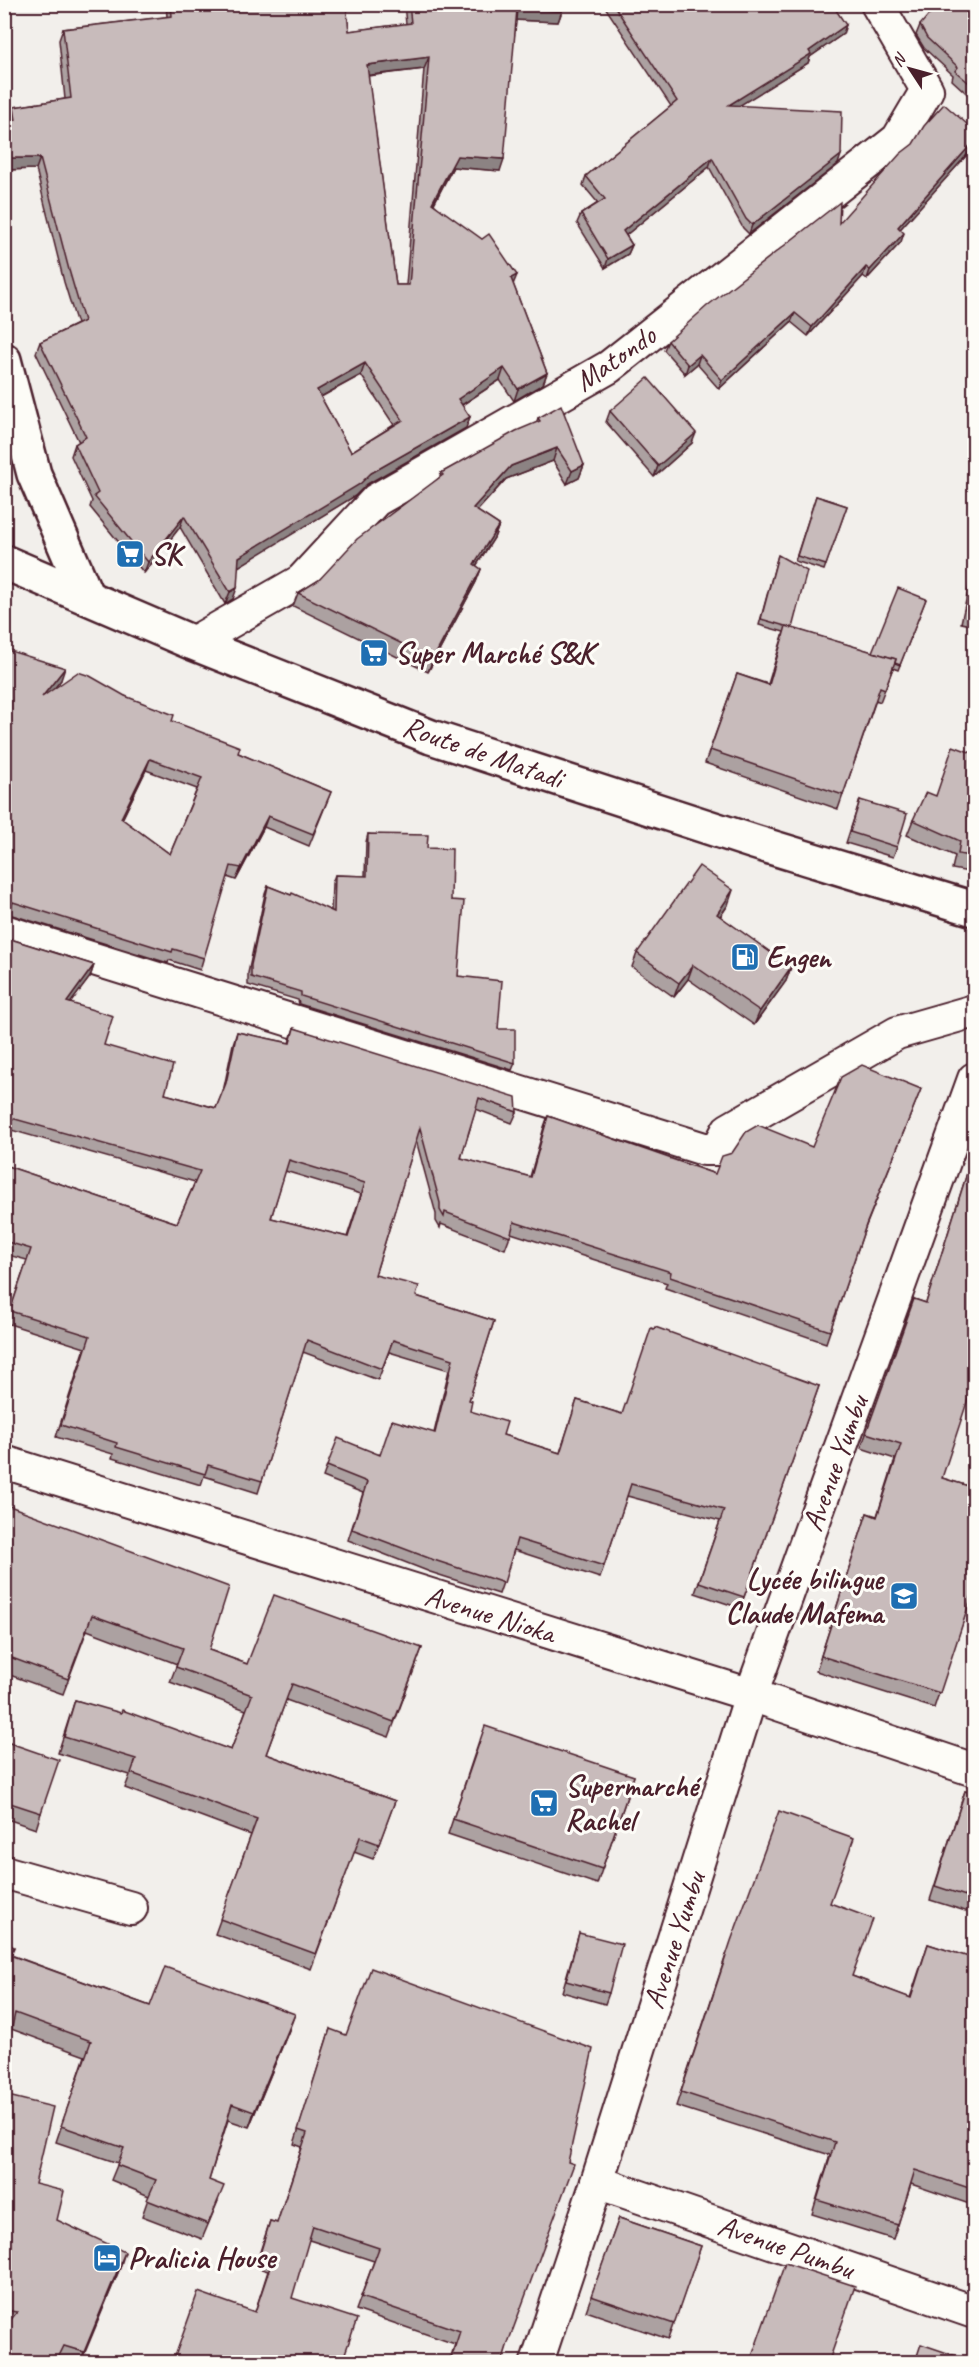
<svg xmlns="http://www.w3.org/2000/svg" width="979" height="2367" font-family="Caveat,sans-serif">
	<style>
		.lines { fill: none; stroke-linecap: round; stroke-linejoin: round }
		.street-casing { stroke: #4a1f2b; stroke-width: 36 }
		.highway-casing { stroke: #4a1f2b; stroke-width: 38 }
		.street { stroke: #fdfcf7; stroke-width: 32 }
		.highway { stroke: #fdfcf7; stroke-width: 33 }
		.wall { fill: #aca1a1; stroke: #4a1f2b; stroke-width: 1.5; fill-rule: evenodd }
		.shaded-wall { fill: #8c8383; stroke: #4a1f2b; stroke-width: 1.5 }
		.building { fill: #c8bbbb; stroke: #4a1f2b; stroke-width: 1.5; fill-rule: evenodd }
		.labels { text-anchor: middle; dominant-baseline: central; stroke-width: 6; stroke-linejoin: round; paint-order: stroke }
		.street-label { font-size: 30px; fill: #4a1f2b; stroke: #fdfcf7 }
		.poi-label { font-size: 30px; font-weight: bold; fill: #4a1f2b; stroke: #fdfcf7; text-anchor: start }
	</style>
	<rect width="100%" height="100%" fill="#f2efeb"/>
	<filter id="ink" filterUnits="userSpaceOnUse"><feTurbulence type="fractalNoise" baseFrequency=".0167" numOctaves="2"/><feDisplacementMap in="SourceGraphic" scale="12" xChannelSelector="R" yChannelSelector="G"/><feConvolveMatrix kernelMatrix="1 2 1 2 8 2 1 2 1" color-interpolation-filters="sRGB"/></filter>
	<g filter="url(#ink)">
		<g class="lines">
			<!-- street casing -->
			<g class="street-casing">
				<g id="street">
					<path d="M193,643L301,581L376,500L609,367L898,139L927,90L877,4"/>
					<path d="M4,931L704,1149H718L728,1130L897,1033L974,1011"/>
					<path d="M4,1462L751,1695L974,1770"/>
					<path d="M4,1872L131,1908"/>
					<path d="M597,2182L974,2312"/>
					<path d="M537,2362L597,2182L751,1695L974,1079"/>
				</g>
			</g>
			<!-- highway casing -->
			<g class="highway-casing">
				<g id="highway">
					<path d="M4,360L34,474L87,597"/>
					<path d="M4,562L193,643L431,737L754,842L974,909"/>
				</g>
			</g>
			<!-- street -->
			<use href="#street" class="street"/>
			<!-- highway -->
			<use href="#highway" class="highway"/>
		</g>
		<!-- wall -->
		<g class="wall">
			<path d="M166,4H346L349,31L406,24L404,4H562V11L558,22L516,20L500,171L453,167L434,204L513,284L547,373L543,384L514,401L500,380L462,405L466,428L367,484L355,496L238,566L233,599L225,604L180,527L144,573L90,507L92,501L71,456L75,444L79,442L36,353L40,342L77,324L64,282L36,169L4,170V120H10L14,107L65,99L59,40L63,29L167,17ZM424,69L406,285H396L368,76ZM361,375L394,425L351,452L321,397Z"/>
			<path d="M606,4H832L843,34L810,57L808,63L739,105L838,164L749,234L743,228L709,167L626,235L632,245L628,254L605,268L577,223L581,214L598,203L583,185L586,176L671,106L605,7Z"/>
			<path d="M975,4V101L952,80L953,75L924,48L916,35L920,25Z"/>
			<path d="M975,131V146L900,229L901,242L867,279L863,276L808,336L791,322L719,389L697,364L685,374L664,350L668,341Z"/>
			<path d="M610,411L692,443L654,477L606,422Z"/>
			<path d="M538,418L584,465L579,478L567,484L553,461L506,479L477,511L499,525L494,538L476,566L481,569L476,582L428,672L293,606L298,593L319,580L440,477L441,473L536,423Z"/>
			<path d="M816,496L847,506L824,570L795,561Z"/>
			<path d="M778,555L791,628L872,652L926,599L898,670L893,668L880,702L876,700L838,809L705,763L737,674L768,684L784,632L759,625Z"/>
			<path d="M975,559V626L961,623Z"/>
			<path d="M4,649L61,680L53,690L125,696L172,721L238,753L331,792L309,846L264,827L236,880L227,877L200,970L169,960L168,963L9,914H4ZM146,770L197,789L170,854L122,819Z"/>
			<path d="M975,754V873L952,869L955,856L907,835L913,820Z"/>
			<path d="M860,800L897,847L893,857L846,843Z"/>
			<path d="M368,834L427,848L451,900L458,976L498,1029L515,1063L512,1070L299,1004L298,1000L248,985V973L265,894L268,886L331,911L332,883L335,875L365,876L366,842Z"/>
			<path d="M728,905L720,917L791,967L786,981L754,1025L688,979L674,997L632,967L637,953Z"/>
			<path d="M4,937L94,965L90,977L70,1003L104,1045L165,1094L216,1108L223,1092L233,1044L237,1032L289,1043L294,1028L517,1112L512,1123L476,1109L461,1158L530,1177L544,1127L548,1116L715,1174L812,1147L921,1089L864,1231L826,1343L665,1288L667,1283L511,1233L505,1249L441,1224L440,1228L436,1221V1214L416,1140L375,1275L416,1296L494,1321L469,1400L470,1411L503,1435L560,1453L577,1400L622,1414L819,1386L740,1608L695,1593L720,1521L627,1496L600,1578L514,1550L499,1594L430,1572L348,1540L363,1493L323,1477L327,1466L380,1454L434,1433L449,1370L389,1352L378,1380L303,1352L258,1493L204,1476L201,1485L112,1458L113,1454L56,1437L85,1348L6,1323L27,1260L4,1254V1165L177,1223L195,1182L4,1128ZM285,1171L361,1194L347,1237L271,1218Z"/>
			<path d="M969,1167L942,1478L975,1488V1602L970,1601L934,1708L816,1671L867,1513L877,1516L895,1459L861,1448L914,1299L926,1303Z"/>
			<path d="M4,1504L209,1650L247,1664L422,1648L389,1737L286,1700L266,1754L395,1801L373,1859L354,1852L311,1969L215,1934L251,1835L125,1788L130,1775L58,1753L75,1700L231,1750L246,1710L170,1682L177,1664L87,1630L63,1694L4,1673Z"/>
			<path d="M4,1741L41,1813L36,1829L4,1818Z"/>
			<path d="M479,1741L634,1776L597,1884L448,1834Z"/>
			<path d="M965,1791L975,1794V1914L930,1900Z"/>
			<path d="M830,1903L852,1976L910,1998L928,1944L974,1959L975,1958V2206L911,2184L893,2239L812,2214L830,2155L676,2106L726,1955Z"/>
			<path d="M579,1933L609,1993L605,2004L562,1992Z"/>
			<path d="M4,1942L14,1947L11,1955L150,2006L289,2030L249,2127L228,2120L209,2180L218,2201L202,2239L142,2216L149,2196L111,2180L118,2163L56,2142L85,2056L11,2029Z"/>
			<path d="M330,2029L507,2344L502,2362H449L455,2344L356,2310L374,2261L309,2240L255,2312L268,2271L255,2267L270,2221L277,2223L302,2147L294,2144Z"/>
			<path d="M4,2095L35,2184L57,2220L120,2268L81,2362H62L58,2361L57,2362H4L6,2327H4Z"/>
			<path d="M619,2218L701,2246L668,2339L586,2311Z"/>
		</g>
		<!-- shaded-wall -->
		<g class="shaded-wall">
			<path d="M517,9L562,11L558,22L513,20Z"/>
			<path d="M846,25L843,34L810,57L808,63L726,114L729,105L809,51Z"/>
			<path d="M429,57L424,69L362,76L367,65Z"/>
			<path d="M975,140V146L894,236L898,227Z"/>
			<path d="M841,155L838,164L749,234L752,225Z"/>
			<path d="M457,156L504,159L500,171L453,167L428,214L432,203Z"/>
			<path d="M4,158H40L36,169L4,170Z"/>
			<path d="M712,158L709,167L620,240L623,231Z"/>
			<path d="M904,233L901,242L867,279L870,270Z"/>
			<path d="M632,245L628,254L605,268L608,259Z"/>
			<path d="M866,267L863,276L808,336L812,327Z"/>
			<path d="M517,275L512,287L511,278Z"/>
			<path d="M795,313L791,322L719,389L722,380Z"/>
			<path d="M700,355L697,364L685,374L688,365Z"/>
			<path d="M365,363L361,375L313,401L317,390Z"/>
			<path d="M504,368L500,380L454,410L458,399Z"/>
			<path d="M547,373L543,384L514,401L518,389Z"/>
			<path d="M470,417L466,428L367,484L355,496L235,569L239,557L371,473Z"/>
			<path d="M696,433L692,443L654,477L658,466Z"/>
			<path d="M557,448L553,461L506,479L468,521L473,508L511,466Z"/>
			<path d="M584,465L579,478L567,484L572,471Z"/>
			<path d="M184,516L180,527L144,573L148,562Z"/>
			<path d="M499,525L494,538L469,577L474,564Z"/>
			<path d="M481,569L476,582L428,672L433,659Z"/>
			<path d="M237,588L233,599L225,604L230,592Z"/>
			<path d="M65,668L61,680L38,709L42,697Z"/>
			<path d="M150,759L146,770L117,830L121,818Z"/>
			<path d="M268,816L264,827L236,880L241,868Z"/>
			<path d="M733,890L728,905L711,929L717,914Z"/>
			<path d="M4,902H13L9,914H4Z"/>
			<path d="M94,965L90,977L63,1013L67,1002Z"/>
			<path d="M693,965L688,979L674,997L679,983Z"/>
			<path d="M791,967L786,981L754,1025L760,1011Z"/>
			<path d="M295,2014L289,2030L249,2127L254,2112Z"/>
			<path d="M125,2252L120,2268L80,2362L84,2352Z"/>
		</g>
		<!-- building -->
		<g class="building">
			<path d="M171,4H346L349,31L411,23L409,4H562V11L517,9L504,159L457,156L432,203L482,239L489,234L517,275L511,278L547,373L518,389L504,368L458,399L470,417L371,473L360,484L239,557L237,588L230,592L184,516L148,562L94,496L98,493L75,444L86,437L40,342L84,321L69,270L40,158H4V120H16L14,107L71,98L63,29L172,16ZM429,57L409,285H396L367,65ZM365,363L403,420L351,452L317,390Z"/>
			<path d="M613,4H832L846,25L809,51L811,54L729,105L842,111L841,155L752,225L746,219L712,158L623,231L632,245L608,259L581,214L605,199L586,176L677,101Z"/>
			<path d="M938,4H975V88L955,71L958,67L927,38L920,25Z"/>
			<path d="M944,104L975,131V140L898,227L904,233L870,270L866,267L812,327L795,313L722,380L700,355L688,365L668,341L707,306L840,202L839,223L900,154L913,144L924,126Z"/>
			<path d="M648,378L696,433L658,466L610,411Z"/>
			<path d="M561,405L584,465L572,471L557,448L511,466L473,508L499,525L474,564L481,569L433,659L298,593L319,580L357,539L443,475L441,473L516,431L540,421L538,418Z"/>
			<path d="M816,496L847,506L826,565L797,556Z"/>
			<path d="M778,555L807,571L792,628L761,619Z"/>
			<path d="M975,569V612L966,610Z"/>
			<path d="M898,588L926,599L900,665L895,663L896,659L872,652Z"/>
			<path d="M786,626L896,659L885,689L880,687L843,795L710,750L737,674L769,685Z"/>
			<path d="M4,649L65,668L42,697L78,672L90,676L125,696L174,715L172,721L240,747L238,753L331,792L313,834L268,816L241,868L231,866L204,958L173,949L172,952L13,902H4ZM150,759L202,778L170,854L121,818Z"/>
			<path d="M953,746L975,754V857L958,854L960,841L913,820L926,792L936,796Z"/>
			<path d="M860,800L907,814L897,847L850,832Z"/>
			<path d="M368,834L428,835L427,848L452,849L451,900L464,901L458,976L502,981L498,1029H515V1063L301,996V992L251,977V965L268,886L291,895L292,893L334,912L335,875L367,876Z"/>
			<path d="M699,866L733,890L717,914L791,967L760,1011L693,965L679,983L637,953Z"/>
			<path d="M4,937L94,965L67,1002L113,1016L104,1045L173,1065L165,1094L216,1108L226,1083L237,1032L290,1043L294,1028L516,1097L517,1112L479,1098L461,1158L531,1177L548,1116L715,1174L722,1156L732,1153L746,1132L758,1125L812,1147L841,1077L862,1065L921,1089L866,1225L830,1331L670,1277L671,1272L514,1222L510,1237L445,1212L444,1217L440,1210V1203L420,1128L375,1275L419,1286L416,1296L494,1321L469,1400L472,1401L470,1411L507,1422L503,1435L560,1453L577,1400L622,1414L651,1328L654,1329L655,1327L819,1386L744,1597L699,1582L724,1510L631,1484L604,1566L517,1539L504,1583L434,1560L352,1529L367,1482L327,1466L338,1438L380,1455L392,1420L435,1433L453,1359L393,1340L382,1369L307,1340L262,1481L208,1465L205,1474L116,1447L117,1443L61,1425L90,1336L10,1311L31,1249L4,1241V1165L177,1223L200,1171L4,1116ZM289,1160L365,1183L348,1237L271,1218Z"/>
			<path d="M969,1167L975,1169V1378L942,1478L975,1488V1586L940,1693L821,1656L867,1513L877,1517L901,1444L866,1433L914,1299L926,1303Z"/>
			<path d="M4,1504L229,1587L209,1650L247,1664L274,1595L422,1648L394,1722L292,1684L266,1754L395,1801L379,1844L360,1837L316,1954L220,1919L257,1819L131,1773L136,1759L64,1737L75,1700L121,1713L122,1710L231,1750L252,1695L176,1667L183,1648L92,1615L68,1679L4,1655Z"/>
			<path d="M485,1726L634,1776L602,1869L453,1819Z"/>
			<path d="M4,1741L59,1760L41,1813L4,1801Z"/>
			<path d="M965,1791L975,1794V1899L935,1886Z"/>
			<path d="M779,1811L854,1838L830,1903L873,1919L852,1976L911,1998L928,1944L975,1959V2190L915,2170L898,2225L817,2200L835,2142L681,2092L731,1941Z"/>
			<path d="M579,1933L622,1944L609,1993L566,1981Z"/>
			<path d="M4,1942L14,1947L10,1955L150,2006L165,1967L295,2014L254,2112L232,2104L209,2180L224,2186L208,2224L147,2200L156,2180L117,2165L124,2148L61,2126L91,2041L15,2013L4,2066Z"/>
			<path d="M371,1968L593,2049L568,2162L574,2164L508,2343L502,2362H450L460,2331L361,2297L379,2248L313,2226L292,2298L357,2319L342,2362H173L198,2292L255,2312L273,2258L260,2254L270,2221L277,2223L307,2133L298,2130L330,2029L346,2035Z"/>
			<path d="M4,2095L53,2107L35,2184L64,2191L57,2220L125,2252L84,2352L64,2346L56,2362L50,2357L45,2362H4V2328L17,2312L4,2310Z"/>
			<path d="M619,2218L701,2246L674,2324L591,2296Z"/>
			<path d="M785,2263L855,2286L829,2361L833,2362H750Z"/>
			<path d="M921,2344L974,2362H915Z"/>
		</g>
	</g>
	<!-- icons -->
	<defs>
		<g id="supermarket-square" transform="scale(1.5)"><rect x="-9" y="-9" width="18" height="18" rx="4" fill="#1f6fb2" stroke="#fdfcf7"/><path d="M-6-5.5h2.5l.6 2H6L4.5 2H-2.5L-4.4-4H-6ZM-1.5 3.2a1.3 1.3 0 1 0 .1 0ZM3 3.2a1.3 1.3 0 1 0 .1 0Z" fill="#fff"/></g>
		<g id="fuel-square" transform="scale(1.5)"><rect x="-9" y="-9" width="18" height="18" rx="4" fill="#1f6fb2" stroke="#fdfcf7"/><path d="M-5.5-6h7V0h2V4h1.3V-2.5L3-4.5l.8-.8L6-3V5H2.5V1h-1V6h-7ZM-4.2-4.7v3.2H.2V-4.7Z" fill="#fff"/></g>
		<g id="school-square" transform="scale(1.5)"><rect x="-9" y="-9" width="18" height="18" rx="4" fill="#1f6fb2" stroke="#fdfcf7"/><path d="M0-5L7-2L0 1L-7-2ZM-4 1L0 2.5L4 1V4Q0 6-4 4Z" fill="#fff"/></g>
		<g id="hotel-square" transform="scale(1.5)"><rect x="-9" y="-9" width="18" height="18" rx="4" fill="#1f6fb2" stroke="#fdfcf7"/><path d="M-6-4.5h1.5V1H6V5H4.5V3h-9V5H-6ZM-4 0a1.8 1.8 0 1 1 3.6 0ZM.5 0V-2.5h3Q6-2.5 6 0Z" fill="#fff"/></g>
	</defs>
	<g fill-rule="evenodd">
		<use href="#supermarket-square" x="130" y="554"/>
		<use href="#supermarket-square" x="374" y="653"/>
		<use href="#fuel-square" x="745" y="957"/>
		<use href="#school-square" x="904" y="1596"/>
		<use href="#supermarket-square" x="544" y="1803"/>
		<use href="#hotel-square" x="107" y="2258"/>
	</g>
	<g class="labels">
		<!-- street labels -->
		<g class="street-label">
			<text transform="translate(615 358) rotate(-35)">Matondo</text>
			<text transform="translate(483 752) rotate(19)">Route de Matadi</text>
			<text transform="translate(835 1463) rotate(-70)">Avenue Yumbu</text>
			<text transform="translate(490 1614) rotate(17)">Avenue Nioka</text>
			<text transform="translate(674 1940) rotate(-72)">Avenue Yumbu</text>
			<text transform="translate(786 2247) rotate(19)">Avenue Pumbu</text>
		</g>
		<!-- poi labels -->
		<g class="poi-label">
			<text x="151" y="554">SK</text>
			<text x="395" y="653">Super Marché S&amp;K</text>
			<text x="766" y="957">Engen</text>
			<text x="883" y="1579" text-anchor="end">Lycée bilingue<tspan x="883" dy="34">Claude Mafema</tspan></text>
			<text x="565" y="1786">Supermarché<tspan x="565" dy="34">Rachel</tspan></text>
			<text x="128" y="2258">Pralicia House</text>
		</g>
	</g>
	<!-- margin -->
	<rect width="979" height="2367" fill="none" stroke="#fdfcf7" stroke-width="24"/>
	<rect x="12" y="12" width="955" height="2343" fill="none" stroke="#4a1f2b" stroke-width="2" filter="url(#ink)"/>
	<!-- north arrow -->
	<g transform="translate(910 69) rotate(306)" stroke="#fdfcf7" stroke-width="4.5" paint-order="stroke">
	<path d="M0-4.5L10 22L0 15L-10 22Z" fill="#4a1f2b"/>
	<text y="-9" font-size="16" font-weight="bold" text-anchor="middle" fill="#4a1f2b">N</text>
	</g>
</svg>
